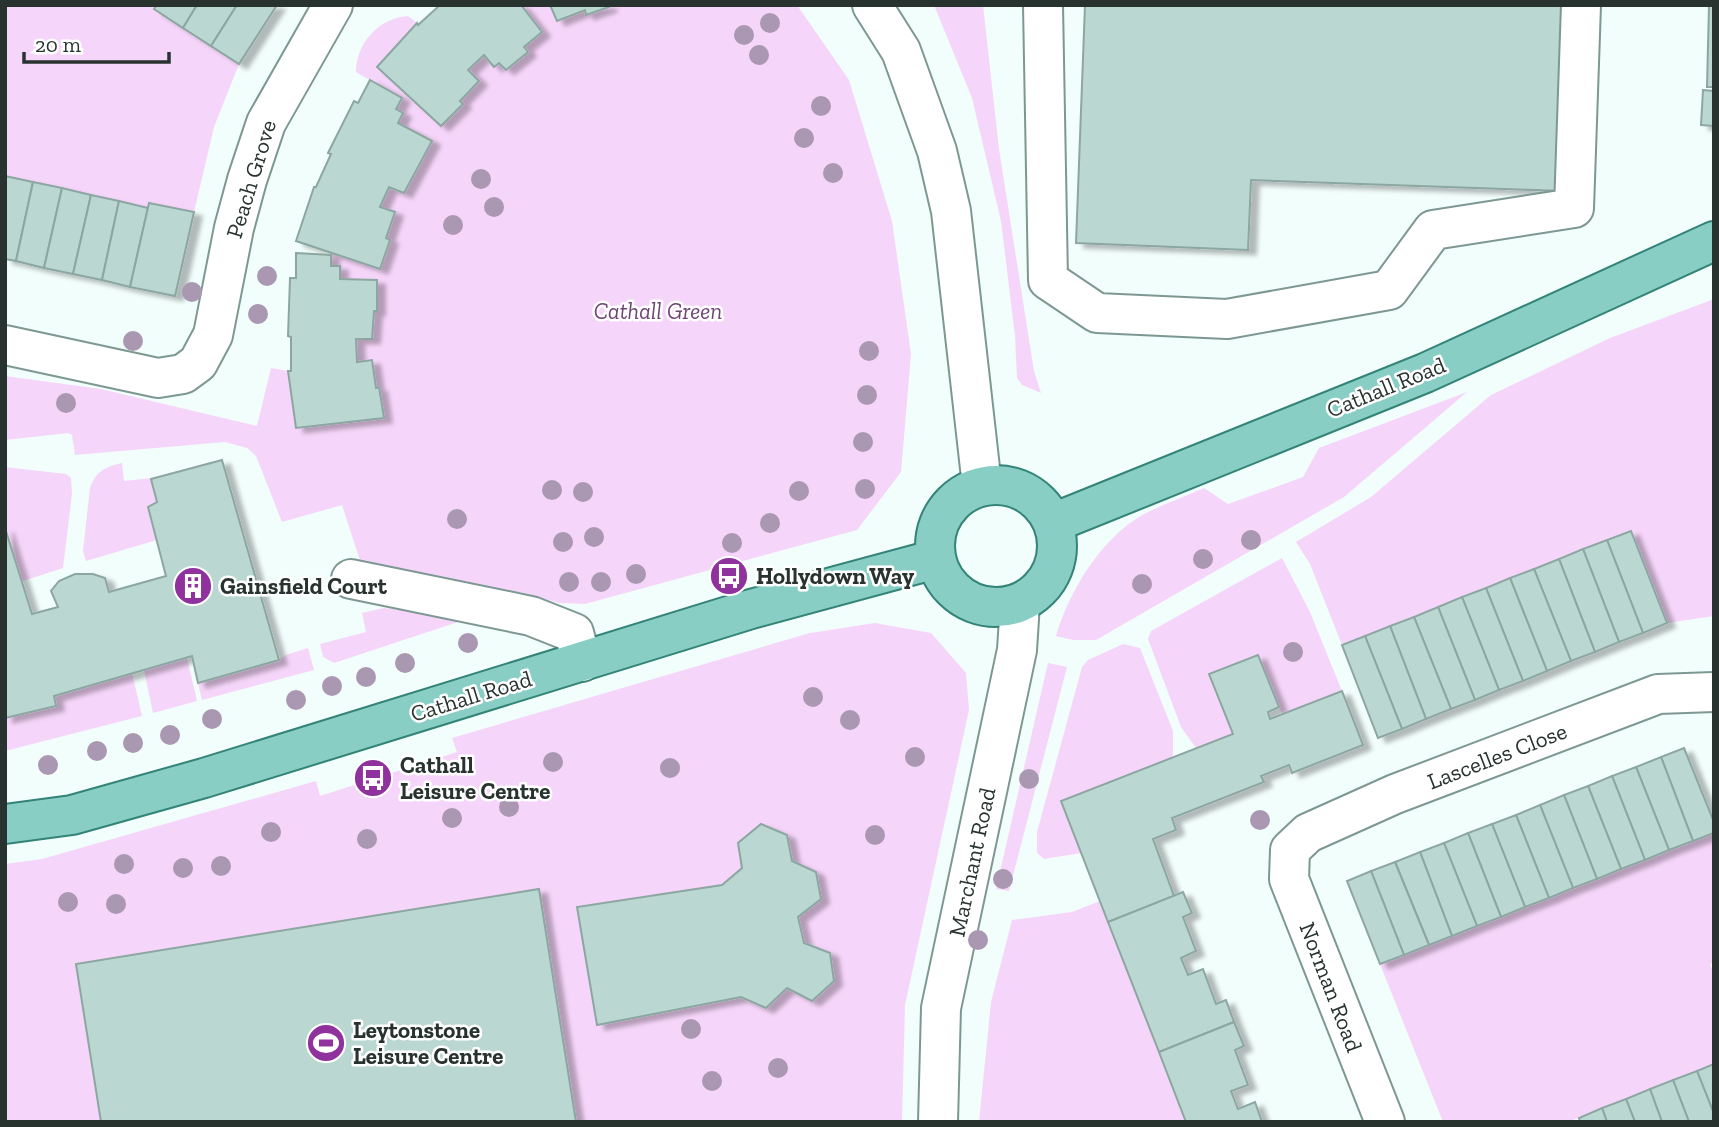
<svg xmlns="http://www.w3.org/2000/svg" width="1719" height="1127" font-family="'Zilla Slab',serif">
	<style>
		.green { fill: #f6d5fa }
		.building { fill: #bbd7d1; stroke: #8ca7a1; stroke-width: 2; filter: url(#shadow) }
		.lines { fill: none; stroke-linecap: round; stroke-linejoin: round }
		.minor-casing { stroke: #7d9892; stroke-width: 42 }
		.major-casing { stroke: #338377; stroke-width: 42 }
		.minor { stroke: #fff; stroke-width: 38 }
		.major { stroke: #88cec4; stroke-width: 38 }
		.tree { fill: #aa98b2 }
		.labels { text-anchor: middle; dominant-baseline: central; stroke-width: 5; stroke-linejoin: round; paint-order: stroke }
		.street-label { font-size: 23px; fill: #283330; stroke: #fff }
		.park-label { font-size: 23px; font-style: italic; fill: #704576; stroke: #fff }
		.poi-label { font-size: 23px; font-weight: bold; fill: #283330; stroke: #fff; text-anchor: start }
	</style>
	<defs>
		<filter id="shadow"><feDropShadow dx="8" dy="4.5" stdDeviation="2" flood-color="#0004"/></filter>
	</defs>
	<rect width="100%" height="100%" fill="#f2fefb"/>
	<!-- green -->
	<g class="green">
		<path d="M5,5H157L155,10L239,64L214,127L194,212L149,203L148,208L5,176Z"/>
		<path d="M521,5H550L557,21L585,10L586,14L608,5H797L849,80L892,221L911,354L901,472L857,530L585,604L559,603L520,592L506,597L364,573L342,505L282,522L256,456L247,448L225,442L75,455L72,435L68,433L5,440V376L101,389L257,426L271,368L288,371L383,418L379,388H376L372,361L357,362L356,339H372L374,311H377V280L340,279L331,266V252L380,268L390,240L386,238L395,212L380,207L389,187L404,192L431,141L398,123L403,113L396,109L401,98L356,72C356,43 379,18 408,16L417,23L378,67L460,101L479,82L468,70L484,55L494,67L527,51L524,47L542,32Z"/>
		<path d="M934,5H983L999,149L1034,371L1041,393L1022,385L1017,378L1015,336L1001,221L972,98Z"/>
		<path d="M1714,299V616L1667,623L1631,531L1342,645L1310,564L1296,542L1371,497L1491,395L1610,338Z"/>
		<path d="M1467,392L1344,497L1096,640H1073L1056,636C1069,591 1102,537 1144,514C1163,504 1184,497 1204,488L1228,504L1303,477L1319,448Z"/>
		<path d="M122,463L124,481L152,478L157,502V540L86,561L83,551L90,488C96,471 105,467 122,463Z"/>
		<path d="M5,467L66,474L71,478L72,494L63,568L20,582L5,528Z"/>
		<path d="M1282,558L1310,612L1342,691L1282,714L1258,655L1210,674L1233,734L1196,748L1181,727L1148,639L1151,631Z"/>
		<path d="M384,608L452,616L458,622L334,663L323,657L320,644L366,632L362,613Z"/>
		<path d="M875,623L931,633L966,673L969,710L905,1005L902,1122H5V864L42,859L316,781L320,796L457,752L452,738L810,633Z"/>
		<path d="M1123,644L1140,648L1173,731V758L1082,853L1044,859L1037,853V832L1082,667L1088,660Z"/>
		<path d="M308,648L314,670L202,700L198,683L279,660L286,655Z"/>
		<path d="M187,658L197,701L153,713L144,670Z"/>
		<path d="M1048,663L1067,667L1009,891L996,889Z"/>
		<path d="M132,673L142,716L5,751V718L56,706L54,696Z"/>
		<path d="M1714,833V962L1710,964L1714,974V1065L1568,1122H1443L1380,964Z"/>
		<path d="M1100,901L1186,1122H979L991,1002L1012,920L1072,912Z"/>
	</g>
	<!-- building -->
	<g class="building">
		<path d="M157,5H197L183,28L154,9Z"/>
		<path d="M197,5H237L211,46L183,28Z"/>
		<path d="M237,5H277L239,64L211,46Z"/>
		<path d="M440,5H521L542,32L524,47L528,52L506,70L499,63L494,67L484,55L468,70L479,81L460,101L463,104L441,126L377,67L417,23L418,25Z"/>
		<path d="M550,5H608L609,7L586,15L585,10L557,21Z"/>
		<path d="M1085,5H1569L1562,191L1251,180L1248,250L1076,243Z"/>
		<path d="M1709,5H1714V87H1707Z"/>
		<path d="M370,80L402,98L396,109L403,113L398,123L432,141L404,193L389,187L380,207L395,212L386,238L390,240L380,269L296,241L314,187H316L331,154L328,153L354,101L358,103Z"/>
		<path d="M1703,90L1714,91V126L1701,125Z"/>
		<path d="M5,176L33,182L16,261L5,259Z"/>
		<path d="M33,182L62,188L44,268L16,261Z"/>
		<path d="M62,188L91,195L73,274L44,268Z"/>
		<path d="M91,195L119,201L102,280L73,274Z"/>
		<path d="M119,201L148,208L130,287L102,280Z"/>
		<path d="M149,203L194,212L175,296L130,287Z"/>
		<path d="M296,253L331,255V266H340V279L377,280V311H374L372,339H356L357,362L372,360L376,388L379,387L384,418L296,428L288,371H291V337L288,336L290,278H296Z"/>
		<path d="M222,460L279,660L198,683L192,656L54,696L56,706L5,718V528L32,614L58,607L51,591L59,581L75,574H93L105,578L109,592L166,576L148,507L157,502L151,479Z"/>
		<path d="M1631,531L1667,623L1643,633L1607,540Z"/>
		<path d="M1607,540L1643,633L1619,642L1583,549Z"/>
		<path d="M1583,549L1619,642L1595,652L1559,559Z"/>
		<path d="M1559,559L1595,652L1571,661L1534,569Z"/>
		<path d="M1534,569L1571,661L1547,671L1510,578Z"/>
		<path d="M1510,578L1547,671L1523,681L1486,588Z"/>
		<path d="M1486,588L1523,681L1499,690L1462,597Z"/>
		<path d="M1462,597L1499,690L1475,700L1438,607Z"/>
		<path d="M1438,607L1475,700L1451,709L1414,617Z"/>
		<path d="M1414,617L1451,709L1426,719L1390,626Z"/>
		<path d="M1390,626L1426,719L1402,729L1365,636Z"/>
		<path d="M1365,636L1402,729L1378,738L1342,645Z"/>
		<path d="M1258,655L1279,707L1268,712L1270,719L1342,691L1363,745L1292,773L1289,765L1261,776L1264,782L1172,818L1176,830L1153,839L1174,896L1108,922L1061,801L1233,734L1209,674Z"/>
		<path d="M1684,748L1714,822V833L1693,841L1661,757Z"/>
		<path d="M1661,757L1693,841L1669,850L1636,767Z"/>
		<path d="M1636,767L1669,850L1645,860L1612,776Z"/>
		<path d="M1612,776L1645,860L1621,869L1588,786Z"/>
		<path d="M1588,786L1621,869L1597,879L1564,795Z"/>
		<path d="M1564,795L1597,879L1573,888L1540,805Z"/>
		<path d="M1540,805L1573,888L1549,898L1516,815Z"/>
		<path d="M1516,815L1549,898L1525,907L1492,824Z"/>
		<path d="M761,824L787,835L792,861L816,872L821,899L798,917L804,943L830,953L834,981L812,1001L787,988L766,1008L741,997L597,1025L577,907L722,885L742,868L738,843Z"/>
		<path d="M1492,824L1525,907L1501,917L1468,833Z"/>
		<path d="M1468,833L1501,917L1477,926L1444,843Z"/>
		<path d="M1444,843L1477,926L1452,936L1420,852Z"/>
		<path d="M1420,852L1452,936L1429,945L1395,862Z"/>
		<path d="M1395,862L1429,945L1404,955L1371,871Z"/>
		<path d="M1371,871L1404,955L1380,964L1347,881Z"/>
		<path d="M539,889L576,1122H101L76,964Z"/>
		<path d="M1183,892L1192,913L1183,917L1196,951L1181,958L1188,975L1203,969L1216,1004L1226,1000L1234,1022L1159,1052L1108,922Z"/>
		<path d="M1234,1022L1244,1046L1235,1050L1248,1085L1231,1091L1238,1109L1255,1102L1262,1122H1186L1159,1052Z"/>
		<path d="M1714,1064V1114L1697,1071Z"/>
		<path d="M1697,1071L1714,1114V1122H1689L1673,1080Z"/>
		<path d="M1673,1080L1689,1122H1662L1650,1089Z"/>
		<path d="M1650,1089L1662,1122H1635L1626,1099Z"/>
		<path d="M1626,1099L1635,1122H1607L1602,1108Z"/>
		<path d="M1602,1108L1607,1122H1580L1579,1118Z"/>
	</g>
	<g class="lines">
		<!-- minor casing -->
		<g class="minor-casing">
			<g id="minor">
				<path d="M872,5L901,51L937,151L951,211L982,486"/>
				<path d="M1043,5L1048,280L1097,313L1227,319L1389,290L1433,230L1574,208L1581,5"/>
				<path d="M5,345L158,378L183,374L198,363L213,335L234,228L247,180L266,123L333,5"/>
				<path d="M351,579L531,616L574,633L582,662"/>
				<path d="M938,1122L941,1008L1017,650L1020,603"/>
				<path d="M1385,1122L1289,879L1290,850L1308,833L1395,794L1658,694L1714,692"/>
			</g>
		</g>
		<!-- major casing -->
		<g class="major-casing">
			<g id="major">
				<circle cx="996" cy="546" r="61"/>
				<path d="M1053,523L1425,373L1714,241"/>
				<path d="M5,824L72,815L204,778L751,609L936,559"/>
			</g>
		</g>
		<!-- minor -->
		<use href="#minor" class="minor"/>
		<!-- major -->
		<use href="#major" class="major"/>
	</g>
	<!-- trees -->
	<g class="tree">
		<circle cx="770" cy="23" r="10"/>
		<circle cx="744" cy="35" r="10"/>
		<circle cx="759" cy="55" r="10"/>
		<circle cx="821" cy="106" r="10"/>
		<circle cx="804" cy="138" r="10"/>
		<circle cx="833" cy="173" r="10"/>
		<circle cx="481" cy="179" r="10"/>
		<circle cx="494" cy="207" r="10"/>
		<circle cx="453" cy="225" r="10"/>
		<circle cx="267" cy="276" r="10"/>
		<circle cx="192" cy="292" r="10"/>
		<circle cx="258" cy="314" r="10"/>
		<circle cx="133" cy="341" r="10"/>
		<circle cx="869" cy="351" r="10"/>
		<circle cx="867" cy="395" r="10"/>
		<circle cx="66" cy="403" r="10"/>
		<circle cx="863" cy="442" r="10"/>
		<circle cx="865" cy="489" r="10"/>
		<circle cx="552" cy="490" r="10"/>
		<circle cx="799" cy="491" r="10"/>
		<circle cx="583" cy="492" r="10"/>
		<circle cx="457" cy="519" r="10"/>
		<circle cx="770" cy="523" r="10"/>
		<circle cx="594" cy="537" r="10"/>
		<circle cx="1251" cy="540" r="10"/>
		<circle cx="563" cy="542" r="10"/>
		<circle cx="732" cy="543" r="10"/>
		<circle cx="1203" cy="559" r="10"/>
		<circle cx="636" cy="574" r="10"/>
		<circle cx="569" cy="582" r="10"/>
		<circle cx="601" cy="582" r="10"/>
		<circle cx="1142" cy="584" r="10"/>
		<circle cx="468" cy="643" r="10"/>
		<circle cx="1293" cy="652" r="10"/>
		<circle cx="405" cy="663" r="10"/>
		<circle cx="366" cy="677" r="10"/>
		<circle cx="332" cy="686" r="10"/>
		<circle cx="813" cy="697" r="10"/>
		<circle cx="296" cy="700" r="10"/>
		<circle cx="212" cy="719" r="10"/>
		<circle cx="850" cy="720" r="10"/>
		<circle cx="170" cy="735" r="10"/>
		<circle cx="133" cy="743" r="10"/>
		<circle cx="97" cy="751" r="10"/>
		<circle cx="915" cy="757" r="10"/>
		<circle cx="553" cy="762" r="10"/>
		<circle cx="48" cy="765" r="10"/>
		<circle cx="670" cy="768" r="10"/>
		<circle cx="1029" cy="779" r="10"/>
		<circle cx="509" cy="807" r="10"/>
		<circle cx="452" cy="818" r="10"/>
		<circle cx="1260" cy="820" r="10"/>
		<circle cx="271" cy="832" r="10"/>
		<circle cx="875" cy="835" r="10"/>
		<circle cx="367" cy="839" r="10"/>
		<circle cx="124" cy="864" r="10"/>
		<circle cx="221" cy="866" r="10"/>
		<circle cx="183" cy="868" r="10"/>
		<circle cx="1003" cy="879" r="10"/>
		<circle cx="68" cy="902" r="10"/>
		<circle cx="116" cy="904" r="10"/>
		<circle cx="978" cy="940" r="10"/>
		<circle cx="691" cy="1029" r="10"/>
		<circle cx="778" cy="1068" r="10"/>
		<circle cx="712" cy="1081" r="10"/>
	</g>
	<!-- icons -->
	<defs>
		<g id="bus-disc" transform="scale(2.0125)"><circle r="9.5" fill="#8f329d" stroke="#fff"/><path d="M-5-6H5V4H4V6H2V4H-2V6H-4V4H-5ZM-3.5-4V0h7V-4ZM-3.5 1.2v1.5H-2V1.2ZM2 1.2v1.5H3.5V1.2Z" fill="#fff"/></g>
		<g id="building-disc" transform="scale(2.0125)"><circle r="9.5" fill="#8f329d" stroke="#fff"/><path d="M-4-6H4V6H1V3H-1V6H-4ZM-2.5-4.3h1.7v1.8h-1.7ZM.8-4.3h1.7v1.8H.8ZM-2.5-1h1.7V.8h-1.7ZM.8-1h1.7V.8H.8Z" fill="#fff"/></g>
		<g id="stadium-disc" transform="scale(2.0125)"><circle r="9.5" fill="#8f329d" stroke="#fff"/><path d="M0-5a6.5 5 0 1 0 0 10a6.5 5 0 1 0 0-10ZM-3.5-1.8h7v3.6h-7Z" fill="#fff"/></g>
	</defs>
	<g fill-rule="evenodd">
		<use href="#bus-disc" x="729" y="576"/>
		<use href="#building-disc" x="193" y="586"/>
		<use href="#bus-disc" x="373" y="778"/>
		<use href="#stadium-disc" x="326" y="1043"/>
	</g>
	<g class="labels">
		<!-- street labels -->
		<g class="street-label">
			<text transform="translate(251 179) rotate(-73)">Peach Grove</text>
			<text transform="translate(1386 387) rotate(-22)">Cathall Road</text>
			<text transform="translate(471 696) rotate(-17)">Cathall Road</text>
			<text transform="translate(1497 756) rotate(-21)">Lascelles Close</text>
			<text transform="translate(972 862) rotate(-78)">Marchant Road</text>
			<text transform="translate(1331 987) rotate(69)">Norman Road</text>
		</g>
		<!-- park labels -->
		<g class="park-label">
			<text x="658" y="311">Cathall Green</text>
		</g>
		<!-- poi labels -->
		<g class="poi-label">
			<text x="756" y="576">Hollydown Way</text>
			<text x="220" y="586">Gainsfield Court</text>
			<text x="400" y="765">Cathall<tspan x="400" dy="26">Leisure Centre</tspan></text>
			<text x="353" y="1030">Leytonstone<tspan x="353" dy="26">Leisure Centre</tspan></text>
		</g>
	</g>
	<!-- border -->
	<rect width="1719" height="1127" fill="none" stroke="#283330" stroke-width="14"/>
	<!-- scale -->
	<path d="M24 52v10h145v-10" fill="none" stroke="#283330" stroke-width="3.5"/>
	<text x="35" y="52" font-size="21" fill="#283330" stroke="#ffffff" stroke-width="5" paint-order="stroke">20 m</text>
</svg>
